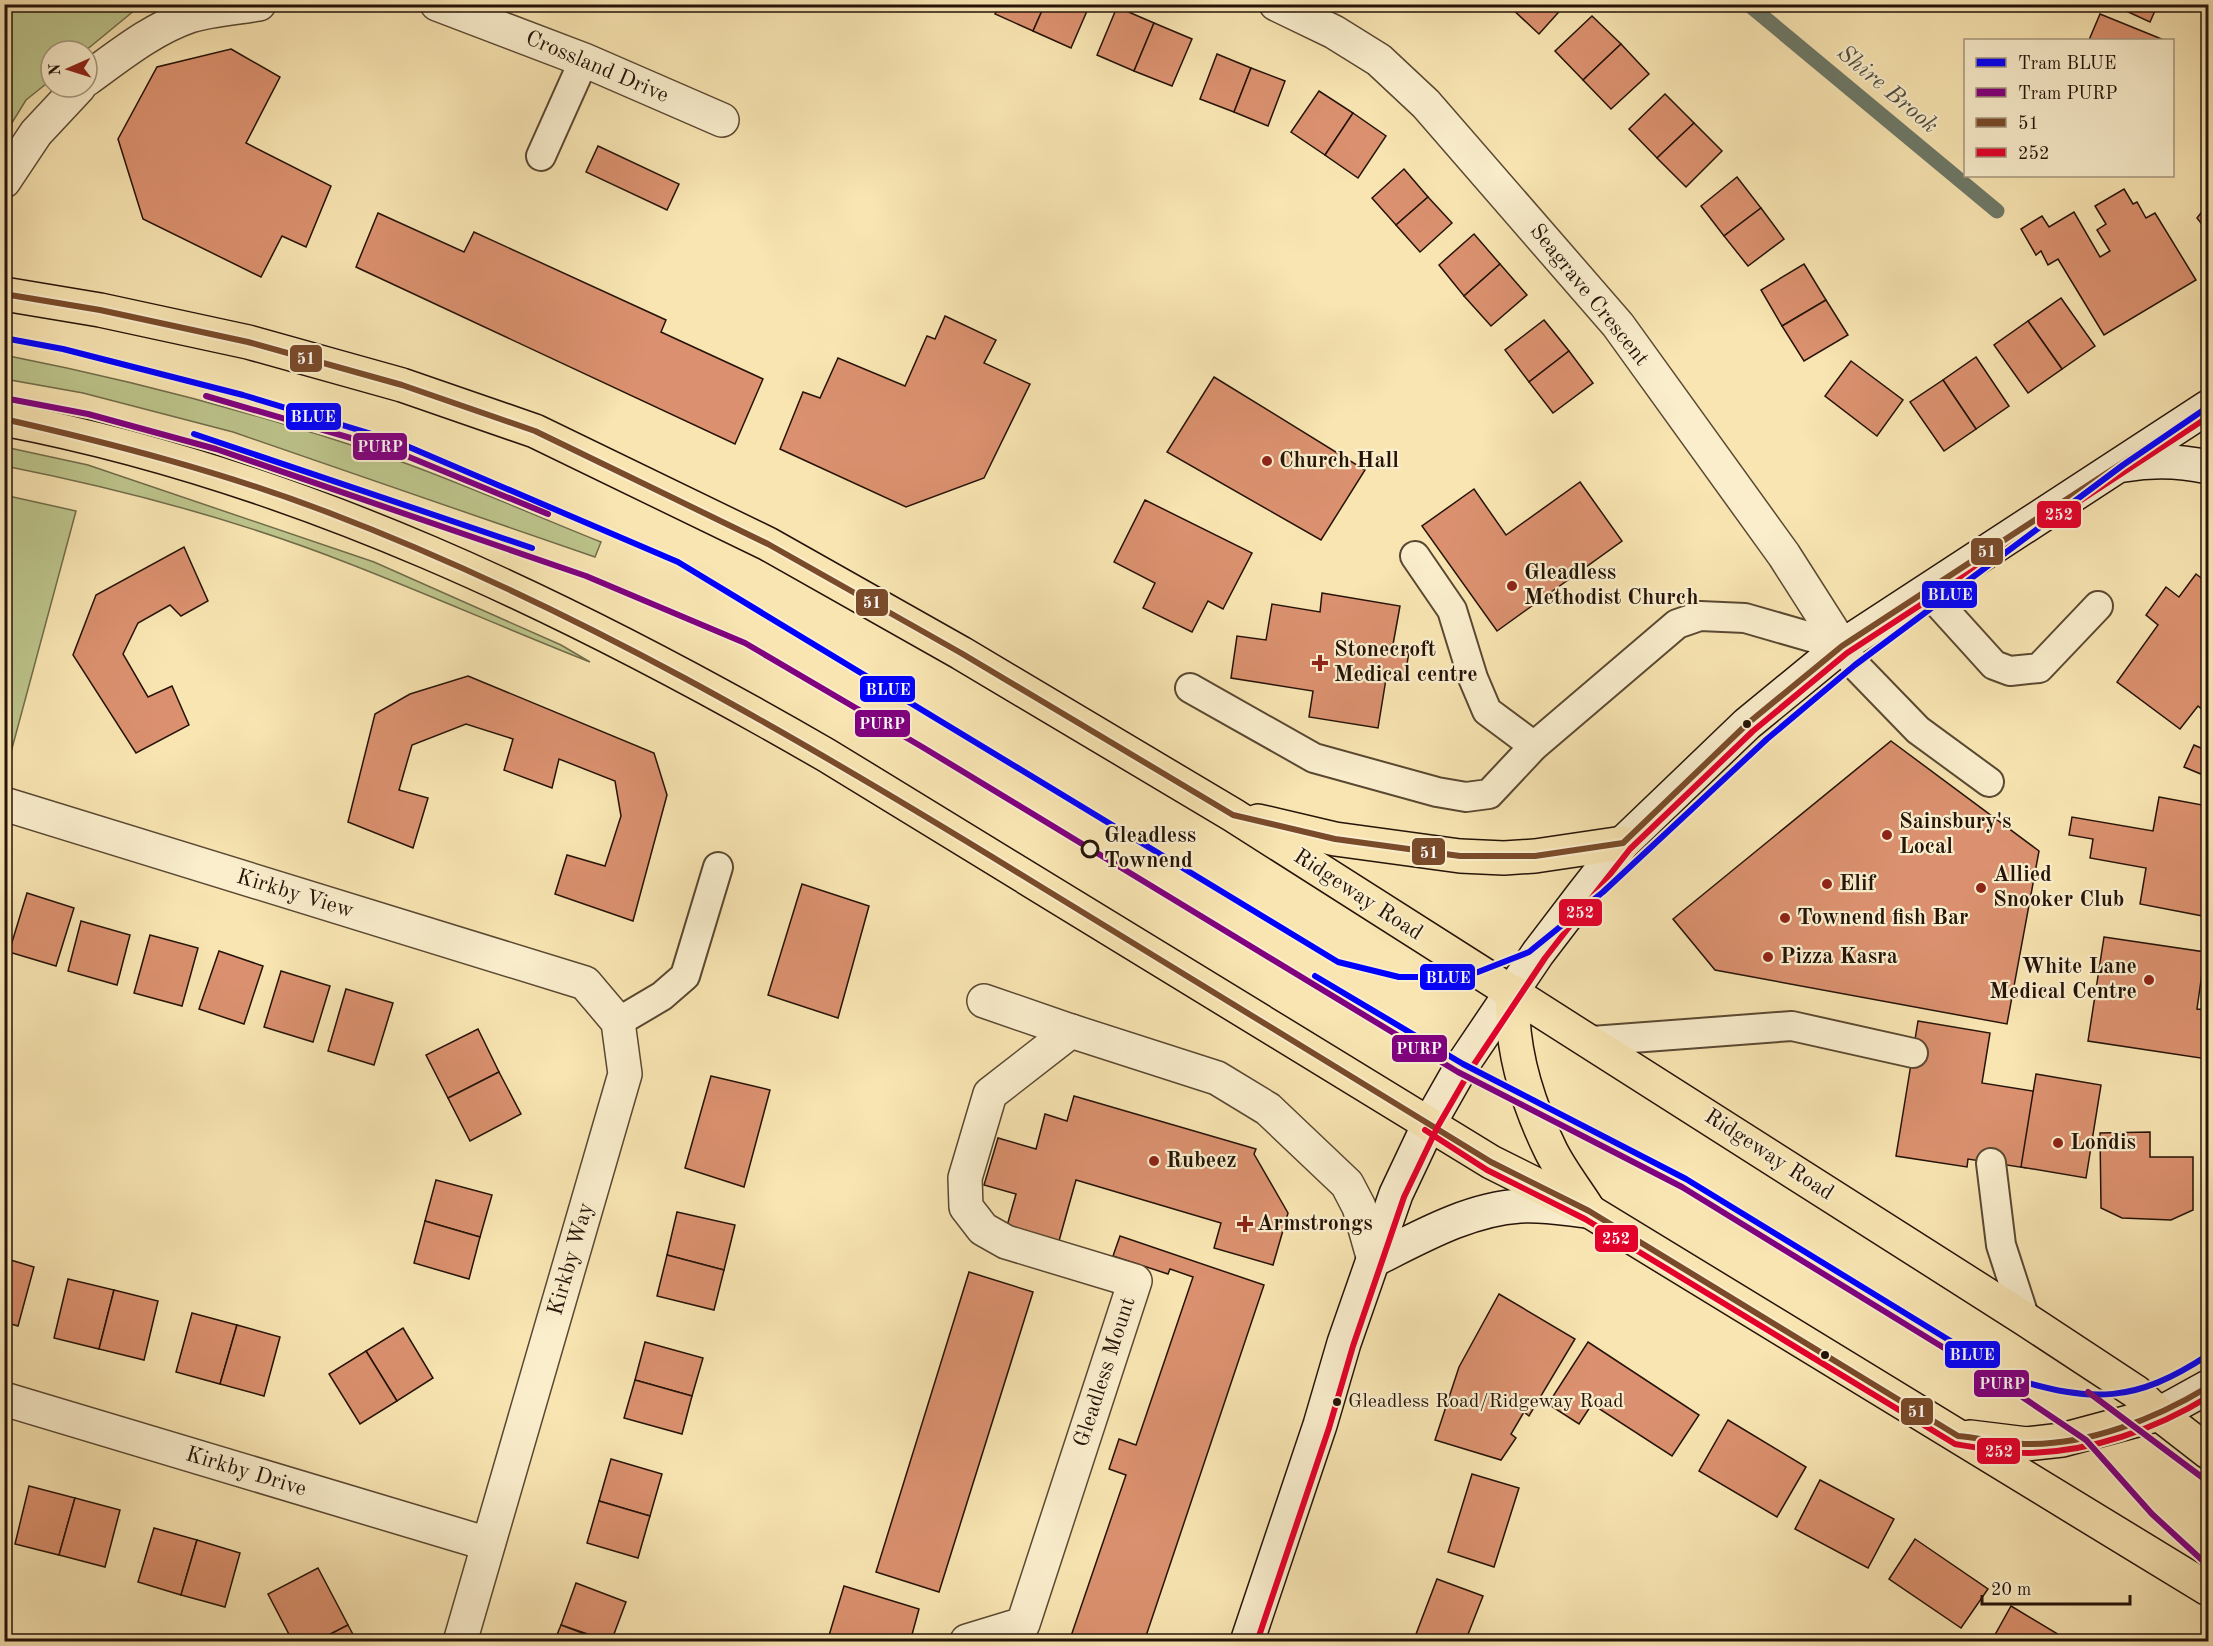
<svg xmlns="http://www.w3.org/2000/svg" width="2213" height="1646" font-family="'Old Standard TT',serif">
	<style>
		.green { fill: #bdc58c; stroke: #716c4a; stroke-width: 1.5 }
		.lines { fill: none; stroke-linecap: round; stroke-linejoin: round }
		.stream { stroke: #6e7a69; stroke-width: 15 }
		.building { fill: #db916f; stroke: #251308; stroke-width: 1.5 }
		.service-casing { stroke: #5a4832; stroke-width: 32 }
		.minor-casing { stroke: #5a4832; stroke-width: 36 }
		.secondary-casing { stroke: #251308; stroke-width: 36 }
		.trunk-casing { stroke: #251308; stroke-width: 36 }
		.service { stroke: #faeecd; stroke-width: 28 }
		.minor { stroke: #faeecd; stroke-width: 33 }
		.secondary { stroke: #faeecd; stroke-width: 33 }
		.trunk { stroke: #f8e5b2; stroke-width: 33 }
		.bus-1-casing { stroke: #faeecd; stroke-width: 10 }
		.bus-2-casing { stroke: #faeecd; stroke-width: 10 }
		.bus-1 { stroke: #7a4b2a; stroke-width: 6 }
		.bus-2 { stroke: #e4002b; stroke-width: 6 }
		.tram-1-casing { stroke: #faeecd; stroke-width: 10 }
		.tram-2-casing { stroke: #faeecd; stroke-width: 10 }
		.tram-1 { stroke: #00f; stroke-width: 6 }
		.tram-2 { stroke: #800080; stroke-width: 6 }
		.poi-dot { fill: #8f2418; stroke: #faeecd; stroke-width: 2 }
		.bus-dot { fill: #251308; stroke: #faeecd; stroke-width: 2 }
		.stop-dot { fill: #faeecd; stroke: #251308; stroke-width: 3 }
		.labels { text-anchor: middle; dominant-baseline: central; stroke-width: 4.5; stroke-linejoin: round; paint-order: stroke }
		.bus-label { font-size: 20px; fill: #251308; stroke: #faeecd; text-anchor: start }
		.street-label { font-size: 22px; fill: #251308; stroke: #faeecd }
		.poi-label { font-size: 22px; font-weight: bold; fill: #251308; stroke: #faeecd; text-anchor: start }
		.stop-label { font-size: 22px; font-weight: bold; fill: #251308; stroke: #faeecd; text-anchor: start }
		.water-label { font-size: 24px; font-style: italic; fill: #4f4f41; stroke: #faeecd }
		.line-badge { stroke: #faeecd; stroke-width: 2 }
		.badge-label { font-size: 16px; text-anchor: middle; font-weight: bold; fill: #fff }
	</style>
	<rect width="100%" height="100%" fill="#f8e5b2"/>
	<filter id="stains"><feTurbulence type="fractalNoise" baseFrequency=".00333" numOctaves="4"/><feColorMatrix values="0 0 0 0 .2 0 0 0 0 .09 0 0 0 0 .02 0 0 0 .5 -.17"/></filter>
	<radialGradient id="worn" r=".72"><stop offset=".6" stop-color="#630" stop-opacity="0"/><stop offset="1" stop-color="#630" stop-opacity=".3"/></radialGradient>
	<!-- green -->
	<g class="green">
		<path d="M5,4H141V5L85,51H51V80L26,100L5,134Z"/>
		<path d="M4,355C132,380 259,414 382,455C456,480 528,513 601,542L595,557L233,432L83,393L5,379Z"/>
		<path d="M5,447L88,465L374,562L561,645L590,662C509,630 430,595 350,564C239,520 121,489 5,466Z"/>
		<path d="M4,495L76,511L7,767L4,766Z"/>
	</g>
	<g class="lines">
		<!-- stream -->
		<path class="stream" d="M1748,4L1997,211"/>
	</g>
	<!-- building -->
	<g class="building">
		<path d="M1000,4H1045L1033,31L995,14Z"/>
		<path d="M1045,4H1090L1071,48L1033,31Z"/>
		<path d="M1512,4H1566L1539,34L1510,7Z"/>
		<path d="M2111,4H2158L2150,22Z"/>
		<path d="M1117,7L1154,23L1134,71L1097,55Z"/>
		<path d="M2100,14L2164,40H2089Z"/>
		<path d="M1592,16L1621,44L1583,80L1555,51Z"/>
		<path d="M1154,23L1192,39L1172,86L1134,71Z"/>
		<path d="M1621,44L1649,74L1611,109L1583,80Z"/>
		<path d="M231,49L280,77L246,143L331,186L306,247L282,236L261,277L143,219L118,139L157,67Z"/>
		<path d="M1217,54L1251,68L1234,112L1200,99Z"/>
		<path d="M1251,68L1285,81L1268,126L1234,112Z"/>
		<path d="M1319,91L1353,113L1325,155L1291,132Z"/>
		<path d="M1665,94L1694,123L1657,158L1629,129Z"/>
		<path d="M1353,113L1386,136L1358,178L1325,155Z"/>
		<path d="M1694,123L1722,151L1686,187L1657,158Z"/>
		<path d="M598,146L679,184L667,210L586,172Z"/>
		<path d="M1404,169L1428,197L1396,225L1372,198Z"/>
		<path d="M1737,177L1761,208L1724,236L1701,206Z"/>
		<path d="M2124,189L2133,204L2137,202L2146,218L2155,213L2196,280L2104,335L2058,259L2048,265L2041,251L2036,255L2021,229L2042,216L2049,227L2074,212L2100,257L2110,251L2097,230L2106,224L2095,206Z"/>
		<path d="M1428,197L1452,223L1420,252L1396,225Z"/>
		<path d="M2208,204V232L2197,218Z"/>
		<path d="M1761,208L1784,239L1748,266L1724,236Z"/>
		<path d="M378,213L464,252L474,232L666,320L661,332L763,379L735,444L356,267Z"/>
		<path d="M1474,234L1500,264L1464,296L1439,265Z"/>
		<path d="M1500,264L1527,295L1491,326L1464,296Z"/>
		<path d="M1804,264L1826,300L1782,326L1761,290Z"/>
		<path d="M2061,298L2095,346L2062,369L2028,321Z"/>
		<path d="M1826,300L1848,335L1804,361L1782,326Z"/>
		<path d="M945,316L996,340L984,363L1030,384L984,478L906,507L780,449L803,392L820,398L838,358L905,386L927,336L935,339Z"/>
		<path d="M1544,320L1569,351L1529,382L1505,350Z"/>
		<path d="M2028,321L2062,369L2028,393L1994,345Z"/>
		<path d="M1569,351L1593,383L1553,413L1529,382Z"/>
		<path d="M1976,357L2009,406L1976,429L1943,380Z"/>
		<path d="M1851,361L1903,400L1877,436L1825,396Z"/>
		<path d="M1214,377L1365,470L1321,540L1167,452Z"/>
		<path d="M1943,380L1976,429L1944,451L1910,402Z"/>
		<path d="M1580,482L1622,541L1497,631L1422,526L1474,489L1506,535Z"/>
		<path d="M1145,500L1252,553L1223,609L1208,601L1192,632L1143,608L1155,583L1114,562Z"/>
		<path d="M184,547L208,601L181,616L170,605L138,623L123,654L148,697L172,686L189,725L136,753L73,655L96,595Z"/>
		<path d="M2196,574L2208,583V708L2204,711L2198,706L2180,729L2117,682L2158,625L2146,615L2166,587L2179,597Z"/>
		<path d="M1322,593L1400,606L1392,650L1409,652L1405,676L1387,673L1378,728L1309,717L1313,691L1231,678L1237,636L1266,640L1272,604L1320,612Z"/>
		<path d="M468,676L654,753L667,795L633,921L555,894L567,855L605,866L621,816L615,781L559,759L552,788L504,770L513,739L466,724L412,745L399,790L428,798L413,848L348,822L375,714L410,694Z"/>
		<path d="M1891,741L2039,851L2007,1024L1715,970L1673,919Z"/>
		<path d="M2194,745L2208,751V777L2184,767Z"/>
		<path d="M2159,797L2208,806V917L2140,904L2146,868L2090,858L2093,839L2069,835L2072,817L2153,831Z"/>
		<path d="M802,884L869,906L838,1018L768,995Z"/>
		<path d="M27,893L74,908L56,966L9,952Z"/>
		<path d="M81,921L130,935L117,985L68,971Z"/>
		<path d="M150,935L198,948L182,1006L134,993Z"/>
		<path d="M2104,937L2205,952L2197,1009L2208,1010L2207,1059L2088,1041Z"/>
		<path d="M219,951L263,966L244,1024L199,1009Z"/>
		<path d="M281,971L330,986L313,1042L264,1027Z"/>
		<path d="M346,989L393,1003L374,1065L328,1051Z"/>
		<path d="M1918,1021L1990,1033L1982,1083L2038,1092L2026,1168L1968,1159L1967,1167L1896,1156Z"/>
		<path d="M478,1029L499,1072L448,1098L426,1055Z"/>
		<path d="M499,1072L521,1114L470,1141L448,1098Z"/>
		<path d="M2036,1074L2101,1085L2086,1178L2021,1167Z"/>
		<path d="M711,1076L770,1090L744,1187L685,1168Z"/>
		<path d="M1074,1096L1256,1149L1254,1154L1288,1213L1273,1265L1214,1248L1221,1223L1076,1180L1057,1248L1005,1233L1016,1194L984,1185L998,1138L1036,1149L1045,1114L1067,1121Z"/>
		<path d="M2150,1132V1157H2193V1210L2171,1220L2122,1218L2101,1208L2100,1133Z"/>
		<path d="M436,1180L492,1195L480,1237L425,1221Z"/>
		<path d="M677,1212L735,1225L724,1270L667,1255Z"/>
		<path d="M425,1221L480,1237L469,1279L414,1263Z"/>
		<path d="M1120,1236L1264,1285L1144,1642H1069L1126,1475L1109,1469L1119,1439L1136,1445L1193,1277L1170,1269L1168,1274L1113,1256Z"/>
		<path d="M667,1255L724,1270L714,1310L657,1296Z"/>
		<path d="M4,1258L34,1267L18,1326L4,1322Z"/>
		<path d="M969,1272L1033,1292L939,1592L876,1572Z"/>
		<path d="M68,1279L114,1290L99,1349L54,1338Z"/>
		<path d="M114,1290L158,1301L144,1360L99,1349Z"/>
		<path d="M1499,1294L1575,1339L1529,1416L1524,1412L1511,1434L1516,1438L1501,1460L1435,1440L1459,1367Z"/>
		<path d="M192,1313L237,1325L220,1384L176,1372Z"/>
		<path d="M237,1325L280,1337L264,1396L220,1384Z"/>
		<path d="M403,1328L433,1378L397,1401L366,1351Z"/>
		<path d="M645,1342L703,1358L692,1396L635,1380Z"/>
		<path d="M1588,1342L1699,1415L1672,1456L1592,1404L1579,1424L1548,1404Z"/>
		<path d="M366,1351L397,1401L360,1424L329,1374Z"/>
		<path d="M635,1380L692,1396L682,1434L624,1418Z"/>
		<path d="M1728,1420L1806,1467L1777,1517L1699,1471Z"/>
		<path d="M611,1459L662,1474L650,1516L599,1501Z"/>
		<path d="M1472,1474L1519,1488L1494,1567L1448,1552Z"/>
		<path d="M1820,1480L1894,1519L1868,1568L1795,1529Z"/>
		<path d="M29,1486L75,1498L59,1555L15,1544Z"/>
		<path d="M75,1498L120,1510L105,1567L59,1555Z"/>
		<path d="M599,1501L650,1516L638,1558L587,1543Z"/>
		<path d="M154,1528L197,1540L181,1595L138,1582Z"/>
		<path d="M1915,1539L1988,1589L1961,1628L1889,1579Z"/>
		<path d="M197,1540L240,1553L225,1607L181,1595Z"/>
		<path d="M318,1568L348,1625L315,1642H293L268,1594Z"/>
		<path d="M1437,1579L1483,1596L1465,1642H1413Z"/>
		<path d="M576,1583L626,1602L611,1642L561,1625Z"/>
		<path d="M844,1586L919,1609L910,1642H827Z"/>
		<path d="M2011,1606L2071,1642H1991Z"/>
		<path d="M348,1625L357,1642H315Z"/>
		<path d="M561,1625L606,1642H554Z"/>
	</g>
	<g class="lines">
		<!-- service casing -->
		<g class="service-casing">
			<g id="service">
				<path d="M541,156L584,60"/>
				<path d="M1415,556L1452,610L1473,678L1487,711L1534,746"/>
				<path d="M1927,591L1994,665L2010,671L2039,668L2098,606"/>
				<path d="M1190,688L1314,758L1437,792L1466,797L1489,794L1534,746L1677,624L1700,616L1745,618L1842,646L1855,665L1918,730L1989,782"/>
				<path d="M618,1022L662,996L685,976L718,867"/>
				<path d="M1592,1041L1792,1026L1913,1053"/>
				<path d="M1991,1163L2001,1245L2025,1319"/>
			</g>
		</g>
		<!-- minor casing -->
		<g class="minor-casing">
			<g id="minor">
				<path d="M437,4L584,60L722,120"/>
				<path d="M1276,4L1334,32L1379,60L1426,104L1618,325L1784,555L1842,646"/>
				<path d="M87,79C119,56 152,29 190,16C212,9 236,8 259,4"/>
				<path d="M4,181L36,133L79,87"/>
				<path d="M4,804L585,983L618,1022L625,1074L460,1642"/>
				<path d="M984,1001L1071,1031"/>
				<path d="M4,1399L488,1544"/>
				<path d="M967,1641L1023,1624L1135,1281L1006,1242L983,1229L966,1207L965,1178L990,1094L1071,1031L1217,1078L1268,1109L1347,1184L1359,1207L1374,1260"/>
			</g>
		</g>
		<!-- secondary casing -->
		<g class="secondary-casing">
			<g id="secondary">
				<path d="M2124,465C2153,460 2181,461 2208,467"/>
				<path d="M1374,1260C1420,1237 1469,1209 1520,1206C1543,1204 1567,1209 1589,1211"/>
				<path d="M2159,1414L2208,1387"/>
				<path d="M1247,1642L1320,1425L1344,1343L1396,1194L1430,1122L1463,1064L1538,953L1583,894L1623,843L1747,724L1842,646L2208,407"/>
			</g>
		</g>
		<!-- trunk casing -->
		<g class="trunk-casing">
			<g id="trunk">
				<path d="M4,294L100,310L248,342L402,385L535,431L768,544L961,653L1233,815L2025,1319L2136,1392L2159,1414L2208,1452"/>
				<path d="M4,419C297,475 570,607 826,755L1491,1162L1589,1211L2208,1589"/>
				<path d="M1258,821L1335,839L1460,856L1504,858L1535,856L1623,843"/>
				<path d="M1513,992C1510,1047 1527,1102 1551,1151C1561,1171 1576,1190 1588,1209"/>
				<path d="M1970,1437L2027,1444L2062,1440L2159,1414"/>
			</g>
		</g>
		<!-- service -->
		<use href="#service" class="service"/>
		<!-- minor -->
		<use href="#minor" class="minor"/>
		<!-- secondary -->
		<use href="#secondary" class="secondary"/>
		<!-- trunk -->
		<use href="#trunk" class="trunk"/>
		<!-- bus-1 casing -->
		<g class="bus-1-casing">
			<g id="bus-1">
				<path d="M4,294L100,310L248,342L402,385L535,431L768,544L961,653L1233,815L1335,839L1460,856H1535L1623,843L1747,724L1842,646L2208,407"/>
				<path d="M4,419C114,444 222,472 327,512C574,606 800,739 1025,877C1181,972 1336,1067 1491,1162L1589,1211L1958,1436C1981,1438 2003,1444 2026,1444C2089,1445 2155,1419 2208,1387"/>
			</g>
		</g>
		<!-- bus-2 casing -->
		<g class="bus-2-casing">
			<g id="bus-2">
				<path d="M1425,1130L1487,1170L1585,1219L1955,1444C1978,1448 2004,1453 2028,1453C2091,1452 2156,1429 2208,1397"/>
				<path d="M1257,1642L1329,1428L1353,1346L1404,1197L1438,1126L1471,1069L1545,958L1590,900L1630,849L1753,731L1847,653L2208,417"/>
			</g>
		</g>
		<!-- bus-1 -->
		<use href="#bus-1" class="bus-1"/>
		<!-- bus-2 -->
		<use href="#bus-2" class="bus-2"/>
		<!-- tram-1 casing -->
		<g class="tram-1-casing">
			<g id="tram-1">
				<path d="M4,338L63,349L243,395L395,441L678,562L1338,962L1399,977H1449L1478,972L1529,952L1603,892L1767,739L1855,665L2123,465L2208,407"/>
				<path d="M194,434L532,548"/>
				<path d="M1315,976L1463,1064L1686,1179L2011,1378C2093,1403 2135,1403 2208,1355"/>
			</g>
		</g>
		<!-- tram-2 casing -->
		<g class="tram-2-casing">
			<g id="tram-2">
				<path d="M206,396L392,450L548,514"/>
				<path d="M4,398L88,414L216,449L586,576L745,643L924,748L1458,1072L1682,1187L2006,1386L2086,1440L2152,1514L2202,1560"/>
				<path d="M2088,1392L2203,1478"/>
			</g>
		</g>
		<!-- tram-1 -->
		<use href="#tram-1" class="tram-1"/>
		<!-- tram-2 -->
		<use href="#tram-2" class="tram-2"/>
	</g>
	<!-- markers -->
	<g class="poi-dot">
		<circle cx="1267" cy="461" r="6"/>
		<circle cx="1512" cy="586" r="6"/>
		<path d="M1317 654h6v6h6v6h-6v6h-6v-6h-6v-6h6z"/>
		<circle cx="1887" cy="835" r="6"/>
		<circle cx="1827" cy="884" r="6"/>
		<circle cx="1981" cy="888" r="6"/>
		<circle cx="1785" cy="918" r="6"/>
		<circle cx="1768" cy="957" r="6"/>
		<circle cx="2149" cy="980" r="6"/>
		<circle cx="2058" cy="1143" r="6"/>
		<circle cx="1154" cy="1161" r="6"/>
		<path d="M1242 1215h6v6h6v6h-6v6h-6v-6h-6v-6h6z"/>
	</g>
	<g class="bus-dot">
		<circle cx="1747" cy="724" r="5"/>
		<circle cx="1825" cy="1355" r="5"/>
		<circle cx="1337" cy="1402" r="5"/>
	</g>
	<circle class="stop-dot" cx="1090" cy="849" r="8"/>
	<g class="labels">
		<!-- bus labels -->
		<g class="bus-label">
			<text x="1348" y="1402">Gleadless Road/Ridgeway Road</text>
		</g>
		<!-- street labels -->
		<g class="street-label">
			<text transform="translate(597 67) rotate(23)">Crossland Drive</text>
			<text transform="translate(1589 295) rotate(51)">Seagrave Crescent</text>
			<text transform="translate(295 894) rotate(17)">Kirkby View</text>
			<text transform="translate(1358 895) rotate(33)">Ridgeway Road</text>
			<text transform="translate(1769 1155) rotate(33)">Ridgeway Road</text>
			<text transform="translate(571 1259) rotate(-74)">Kirkby Way</text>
			<text transform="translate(1105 1372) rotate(-72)">Gleadless Mount</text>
			<text transform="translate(246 1472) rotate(17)">Kirkby Drive</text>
		</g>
		<!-- poi labels -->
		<g class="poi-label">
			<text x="1279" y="461">Church Hall</text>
			<text x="1524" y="573">Gleadless<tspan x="1524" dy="25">Methodist Church</tspan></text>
			<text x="1334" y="650">Stonecroft<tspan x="1334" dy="25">Medical centre</tspan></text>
			<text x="1899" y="822">Sainsbury's<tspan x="1899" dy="25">Local</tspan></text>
			<text x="1993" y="875">Allied<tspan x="1993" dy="25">Snooker Club</tspan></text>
			<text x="1839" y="884">Elif</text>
			<text x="1797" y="918">Townend fish Bar</text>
			<text x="1780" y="957">Pizza Kasra</text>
			<text x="2137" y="967" text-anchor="end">White Lane<tspan x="2137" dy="25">Medical Centre</tspan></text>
			<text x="2070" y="1143">Londis</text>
			<text x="1166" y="1161">Rubeez</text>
			<text x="1257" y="1224">Armstrongs</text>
		</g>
		<!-- stop labels -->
		<g class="stop-label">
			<text x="1104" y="836">Gleadless<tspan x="1104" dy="25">Townend</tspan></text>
		</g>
		<!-- water labels -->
		<g class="water-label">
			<text transform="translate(1887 90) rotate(40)">Shire Brook</text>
		</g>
	</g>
	<g class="line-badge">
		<rect x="289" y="344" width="34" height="29" rx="6" fill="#7a4b2a"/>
		<rect x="285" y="402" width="57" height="29" rx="6" fill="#00f"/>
		<rect x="352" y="432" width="56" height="29" rx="6" fill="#800080"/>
		<rect x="2036" y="500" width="46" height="29" rx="6" fill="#e4002b"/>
		<rect x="1970" y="537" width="34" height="29" rx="6" fill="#7a4b2a"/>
		<rect x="1921" y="580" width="57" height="29" rx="6" fill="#00f"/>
		<rect x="855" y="588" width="34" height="29" rx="6" fill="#7a4b2a"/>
		<rect x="859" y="675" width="57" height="28" rx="6" fill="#00f"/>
		<rect x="854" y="709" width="57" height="29" rx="6" fill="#800080"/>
		<rect x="1411" y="837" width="35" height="29" rx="6" fill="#7a4b2a"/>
		<rect x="1558" y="898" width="45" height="29" rx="6" fill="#e4002b"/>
		<rect x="1419" y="963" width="57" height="28" rx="6" fill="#00f"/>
		<rect x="1391" y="1034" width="57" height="29" rx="6" fill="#800080"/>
		<rect x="1594" y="1224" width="45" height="29" rx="6" fill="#e4002b"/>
		<rect x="1944" y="1340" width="57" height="29" rx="6" fill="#00f"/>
		<rect x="1973" y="1369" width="57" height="29" rx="6" fill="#800080"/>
		<rect x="1900" y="1397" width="34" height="29" rx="6" fill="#7a4b2a"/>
		<rect x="1976" y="1437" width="45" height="28" rx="6" fill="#e4002b"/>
	</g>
	<g class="badge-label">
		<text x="306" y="364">51</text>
		<text x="313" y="422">BLUE</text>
		<text x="380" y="452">PURP</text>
		<text x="2059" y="520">252</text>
		<text x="1987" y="557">51</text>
		<text x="1950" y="600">BLUE</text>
		<text x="872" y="608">51</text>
		<text x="888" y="695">BLUE</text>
		<text x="882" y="729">PURP</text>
		<text x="1429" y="858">51</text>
		<text x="1580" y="918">252</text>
		<text x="1448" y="983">BLUE</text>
		<text x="1419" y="1054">PURP</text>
		<text x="1616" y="1244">252</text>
		<text x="1972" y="1360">BLUE</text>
		<text x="2002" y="1389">PURP</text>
		<text x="1917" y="1417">51</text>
		<text x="1999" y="1457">252</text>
	</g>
	<!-- margin -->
	<rect width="2213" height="1646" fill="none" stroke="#f8e5b2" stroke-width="24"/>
	<rect x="6" y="6" width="2201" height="1634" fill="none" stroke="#251308" stroke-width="3"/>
	<rect x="12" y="12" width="2189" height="1622" fill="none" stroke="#251308" stroke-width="1.5"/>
	<!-- legend -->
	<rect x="1964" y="39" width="210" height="138" fill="#faeecd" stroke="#a5967e" stroke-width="1.5"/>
	<rect x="1976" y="58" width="30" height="9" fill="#0000ff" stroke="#a5967e" stroke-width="1.5"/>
	<text x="2018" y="69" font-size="18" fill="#251308">Tram BLUE</text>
	<rect x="1976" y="88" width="30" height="9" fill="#800080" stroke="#a5967e" stroke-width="1.5"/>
	<text x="2018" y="99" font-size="18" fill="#251308">Tram PURP</text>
	<rect x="1976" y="118" width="30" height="9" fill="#7a4b2a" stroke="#a5967e" stroke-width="1.5"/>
	<text x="2018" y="129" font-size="18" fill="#251308">51</text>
	<rect x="1976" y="148" width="30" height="9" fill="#e4002b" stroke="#a5967e" stroke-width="1.5"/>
	<text x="2018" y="159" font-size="18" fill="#251308">252</text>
	<!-- north arrow -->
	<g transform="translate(69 69) rotate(267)"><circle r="28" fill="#faeecd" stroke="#a5967e" stroke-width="1.5"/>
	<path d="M0-4.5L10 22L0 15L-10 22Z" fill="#8f2418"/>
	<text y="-9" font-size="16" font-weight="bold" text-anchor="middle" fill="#251308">N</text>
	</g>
	<!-- scale -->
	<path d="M1982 1595v9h148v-9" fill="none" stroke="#251308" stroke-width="3"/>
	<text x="1991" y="1595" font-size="18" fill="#251308" stroke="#faeecd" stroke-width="4.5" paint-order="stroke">20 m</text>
	<rect width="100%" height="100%" filter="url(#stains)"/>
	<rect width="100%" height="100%" fill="url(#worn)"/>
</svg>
